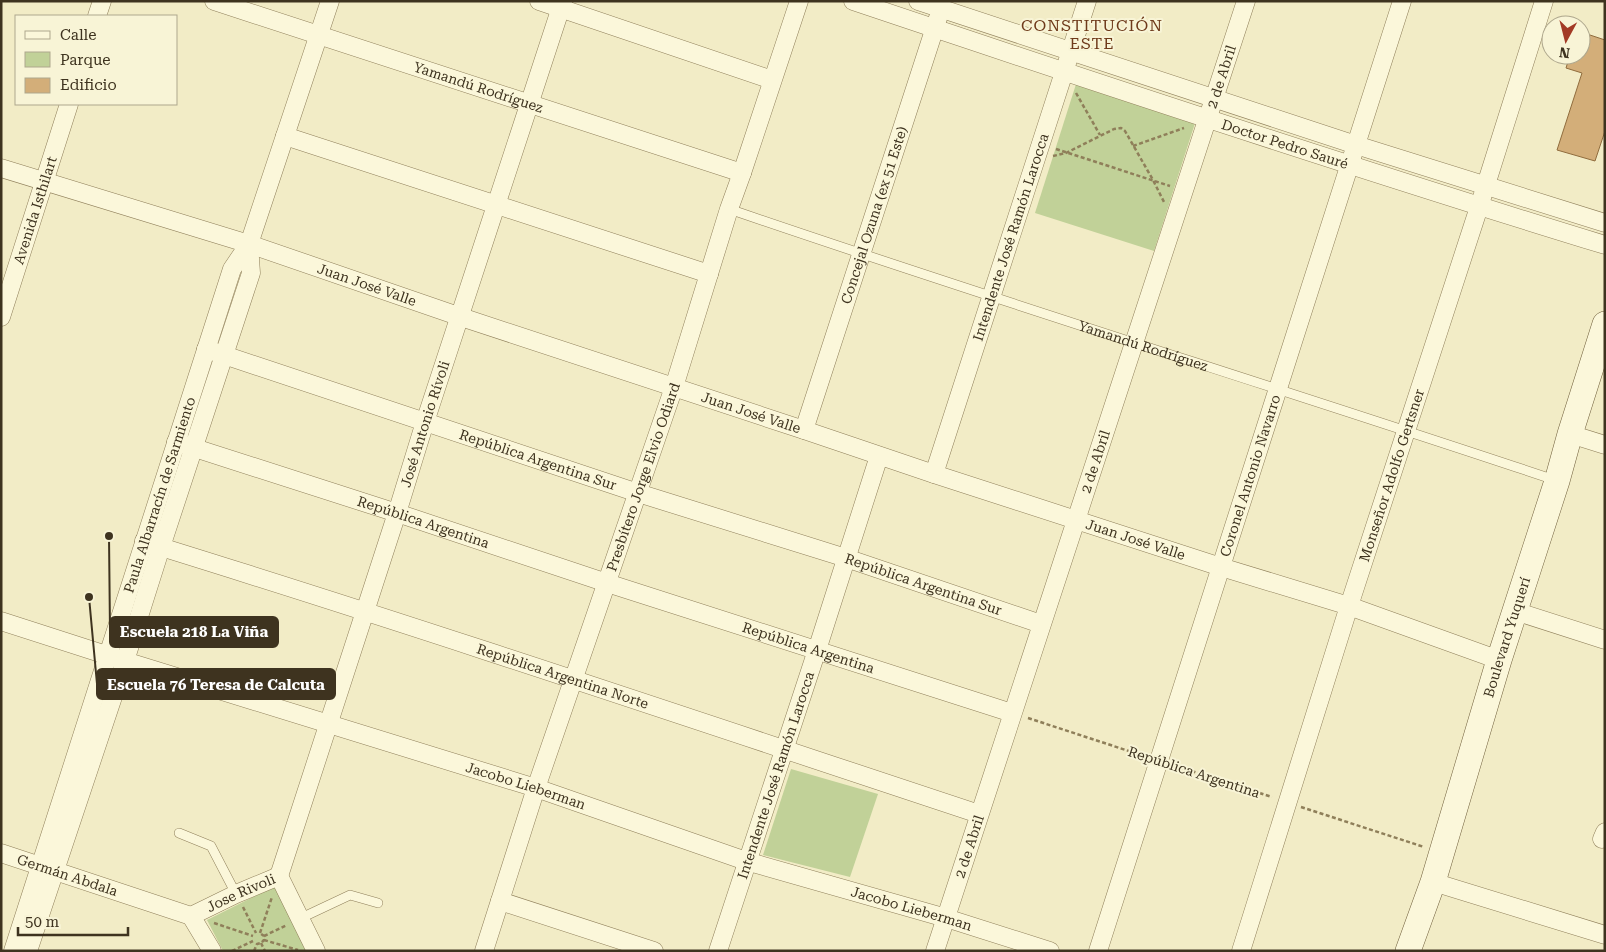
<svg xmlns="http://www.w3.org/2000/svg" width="1606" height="952" font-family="'Roboto Serif',serif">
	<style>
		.green { fill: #c1d198 }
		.building { fill: #d3ae79; stroke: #906c3d }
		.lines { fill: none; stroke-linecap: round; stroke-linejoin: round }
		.lane-casing { stroke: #8f7f5a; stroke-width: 10 }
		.street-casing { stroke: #8f7f5a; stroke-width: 19 }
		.secondary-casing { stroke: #71603d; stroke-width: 26 }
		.path { stroke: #8f7f5a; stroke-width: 2.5; stroke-dasharray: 4 2.5; stroke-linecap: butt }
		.lane { stroke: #fbf7da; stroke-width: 9 }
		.street { stroke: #fbf7da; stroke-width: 18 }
		.secondary { stroke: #fbf7da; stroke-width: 25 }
		.labels { text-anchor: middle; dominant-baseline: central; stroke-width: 4; stroke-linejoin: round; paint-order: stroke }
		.street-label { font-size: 14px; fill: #3e331f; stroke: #f8f4d6 }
		.quarter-label { font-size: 16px; letter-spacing: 1px; fill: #6e3a1a; stroke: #f8f4d6 }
		.leader { fill: none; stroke: #3e331f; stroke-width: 2 }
		.callout-dot { fill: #3e331f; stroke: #f8f4d6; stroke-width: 2 }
		.callout { fill: #3e331f; stroke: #3e331f; stroke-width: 2 }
		.callout-label { font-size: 15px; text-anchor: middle; font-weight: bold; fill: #fff }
	</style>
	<rect width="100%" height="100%" fill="#f2ecc6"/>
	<!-- green -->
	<g class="green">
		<path d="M1077,81L1196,120L1154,251L1035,213Z"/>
		<path d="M791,769L878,794L850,877L763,855Z"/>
		<path d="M275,886L308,951H223L207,920Z"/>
	</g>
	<!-- building -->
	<path class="building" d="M1581,32L1605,40V131L1595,161L1557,150L1582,73L1566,68L1570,55H1581Z"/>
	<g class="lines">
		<!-- lane casing -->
		<g class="lane-casing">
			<g id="lane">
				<path id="s1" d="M729,209C1003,303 1280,388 1555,480"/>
				<path d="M179,833L211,846L236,894"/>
				<path d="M299,919L350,895L378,903"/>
			</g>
		</g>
		<!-- street casing -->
		<g class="street-casing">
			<g id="street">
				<path id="s2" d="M214,1L742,173"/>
				<path d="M539,1L772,80"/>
				<path id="s3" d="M853,1C1103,85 1353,168 1605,245"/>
				<path d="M918,1L1356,145L1605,223"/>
				<path d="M97,16L102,1"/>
				<path d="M285,136L709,274"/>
				<path id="s4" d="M1,168L249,244L461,317L804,430L934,474L1221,567L1349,606L1499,660"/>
				<path id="s5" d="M1,317L69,104"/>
				<path id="s6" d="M206,349L638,493L846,558L1041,624"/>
				<path id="s7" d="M804,430L938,18"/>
				<path d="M1570,434L1605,445"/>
				<path id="s8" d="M176,442L397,513L607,583L1012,713"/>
				<path id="s9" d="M934,474L1087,1"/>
				<path id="s10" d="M144,541L161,547C435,632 707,724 979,814"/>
				<path d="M1515,611L1605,640"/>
				<path id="s11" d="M1,621L125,661L536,788L746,861L946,918L1050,951"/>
				<path d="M1602,839L1605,832"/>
				<path id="s12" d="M1,853L191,916"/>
				<path id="s13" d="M279,876L397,513L425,422L563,1"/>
				<path d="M279,876L316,951"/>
				<path d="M1433,882L1605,935"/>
				<path d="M500,901L654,951"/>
				<path id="s14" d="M191,916L236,894L279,876"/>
				<path d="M191,916L212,951"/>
				<path id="s15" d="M13,951L232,269L249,244L330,1"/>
				<path d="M28,951L125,661L161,547L251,273L249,244"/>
				<path id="s16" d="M484,951L536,788L674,387L729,209L742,173L799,1"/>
				<path id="s17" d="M718,951L817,650L879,456"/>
				<path id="s18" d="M935,951L1246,1"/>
				<path id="s19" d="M1098,951L1402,1"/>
				<path id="s20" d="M1241,951L1349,606L1479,207L1544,1"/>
			</g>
		</g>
		<!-- secondary casing -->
		<g class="secondary-casing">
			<g id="secondary">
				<path id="s21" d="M1408,951L1433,882L1499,660L1557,481L1570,434L1605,324"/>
			</g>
		</g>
		<!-- path -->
		<g class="path">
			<path d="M1076,93L1100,135"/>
			<path d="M1133,146L1184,128"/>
			<path d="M1056,149L1170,186"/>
			<path d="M1053,156L1066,153L1114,129L1121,128L1125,131L1153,180L1164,202"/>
			<path d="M1028,718L1144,756"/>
			<path d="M1173,765L1272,797"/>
			<path d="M1301,807L1424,847"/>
			<path d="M243,907L256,933"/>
			<path d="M214,923L253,936"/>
			<path d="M260,933L272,897"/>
			<path d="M264,936L287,925"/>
			<path d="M264,940L298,950"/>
			<path d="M261,943L265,951"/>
			<path d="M232,951L253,941"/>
			<path d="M254,951L257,944L261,943L264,940V936L260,933"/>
		</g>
		<!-- lane -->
		<use href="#lane" class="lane"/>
		<!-- street -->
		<use href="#street" class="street"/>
		<!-- secondary -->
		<use href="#secondary" class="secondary"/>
	</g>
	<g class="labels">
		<!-- street labels -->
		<g class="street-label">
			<text stroke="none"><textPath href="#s18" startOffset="920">2 de Abril</textPath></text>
			<text stroke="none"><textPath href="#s2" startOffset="278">Yamandú Rodríguez</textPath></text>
			<text stroke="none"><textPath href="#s3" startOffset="455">Doctor Pedro Sauré</textPath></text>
			<text stroke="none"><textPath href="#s5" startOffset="112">Avenida Isthilart</textPath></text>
			<text stroke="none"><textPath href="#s7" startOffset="226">Concejal Ozuna (ex 51 Este)</textPath></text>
			<text stroke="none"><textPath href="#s9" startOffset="249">Intendente José Ramón Larocca</textPath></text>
			<text stroke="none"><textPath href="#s4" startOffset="384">Juan José Valle</textPath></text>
			<text stroke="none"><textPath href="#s1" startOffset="436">Yamandú Rodríguez</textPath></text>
			<text stroke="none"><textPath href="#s4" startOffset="789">Juan José Valle</textPath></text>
			<text stroke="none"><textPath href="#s13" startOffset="475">José Antonio Rívoli</textPath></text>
			<text stroke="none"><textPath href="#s6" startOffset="350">República Argentina Sur</textPath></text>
			<text stroke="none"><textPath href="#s18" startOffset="515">2 de Abril</textPath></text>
			<text stroke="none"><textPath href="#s19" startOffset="499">Coronel Antonio Navarro</textPath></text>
			<text stroke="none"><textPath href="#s20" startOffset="499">Monseñor Adolfo Gertsner</textPath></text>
			<text stroke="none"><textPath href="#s16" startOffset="500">Presbítero Jorge Elvio Odiard</textPath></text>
			<text stroke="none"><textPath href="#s15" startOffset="479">Paula Albarracín de Sarmiento</textPath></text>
			<text stroke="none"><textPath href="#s8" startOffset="260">República Argentina</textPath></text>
			<text stroke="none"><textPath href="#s4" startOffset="1194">Juan José Valle</textPath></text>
			<text stroke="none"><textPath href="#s6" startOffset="755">República Argentina Sur</textPath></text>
			<text stroke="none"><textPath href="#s21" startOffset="329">Boulevard Yuquerí</textPath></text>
			<text stroke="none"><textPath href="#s8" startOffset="665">República Argentina</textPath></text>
			<text stroke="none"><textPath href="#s10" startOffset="440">República Argentina Norte</textPath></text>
			<text transform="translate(1194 772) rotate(18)">República Argentina</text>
			<text stroke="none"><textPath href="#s17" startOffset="185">Intendente José Ramón Larocca</textPath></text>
			<text stroke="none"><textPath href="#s11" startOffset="550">Jacobo Lieberman</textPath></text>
			<text stroke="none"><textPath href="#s18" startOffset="110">2 de Abril</textPath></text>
			<text stroke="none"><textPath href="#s12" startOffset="70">Germán Abdala</textPath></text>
			<text stroke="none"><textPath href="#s14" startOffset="55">Jose Rivoli</textPath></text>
			<text stroke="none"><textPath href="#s11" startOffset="955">Jacobo Lieberman</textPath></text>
		</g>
		<!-- quarter labels -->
		<g class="quarter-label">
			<text x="1092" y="25">CONSTITUCIÓN<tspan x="1092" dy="18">ESTE</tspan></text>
		</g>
	</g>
	<!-- callouts -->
	<path class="leader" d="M109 536L110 632M89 597L97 684"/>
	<g class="callout-dot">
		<circle cx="109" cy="536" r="5"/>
		<circle cx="89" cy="597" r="5"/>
	</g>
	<g class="callout">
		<rect x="110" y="617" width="168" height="30" rx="5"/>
		<rect x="97" y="669" width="238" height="30" rx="5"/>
	</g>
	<g class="callout-label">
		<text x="194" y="637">Escuela 218 La Viña</text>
		<text x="216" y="690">Escuela 76 Teresa de Calcuta</text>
	</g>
	<!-- border -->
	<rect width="1606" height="952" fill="none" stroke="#3e331f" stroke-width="5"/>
	<!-- legend -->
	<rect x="15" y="15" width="162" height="90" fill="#f8f4d6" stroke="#aea78d"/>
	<rect x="25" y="31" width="25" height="8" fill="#fbf7da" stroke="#aea78d"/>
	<text x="60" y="40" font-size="15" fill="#3e331f">Calle</text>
	<rect x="25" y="52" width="25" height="15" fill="#c1d198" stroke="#aea78d"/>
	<text x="60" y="65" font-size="15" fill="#3e331f">Parque</text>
	<rect x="25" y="78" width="25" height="15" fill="#d3ae79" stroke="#aea78d"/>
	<text x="60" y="90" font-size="15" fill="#3e331f">Edificio</text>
	<!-- north arrow -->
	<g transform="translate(1566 40) rotate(187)"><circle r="24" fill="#f8f4d6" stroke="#aea78d"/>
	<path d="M0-4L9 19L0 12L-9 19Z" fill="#a33a25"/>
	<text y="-8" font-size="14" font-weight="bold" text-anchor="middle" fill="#3e331f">N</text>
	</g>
	<!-- scale -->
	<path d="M18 927v8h110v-8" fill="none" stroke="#3e331f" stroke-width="2.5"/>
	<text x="25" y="927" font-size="15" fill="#3e331f" stroke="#f8f4d6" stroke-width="4" paint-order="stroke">50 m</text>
</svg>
